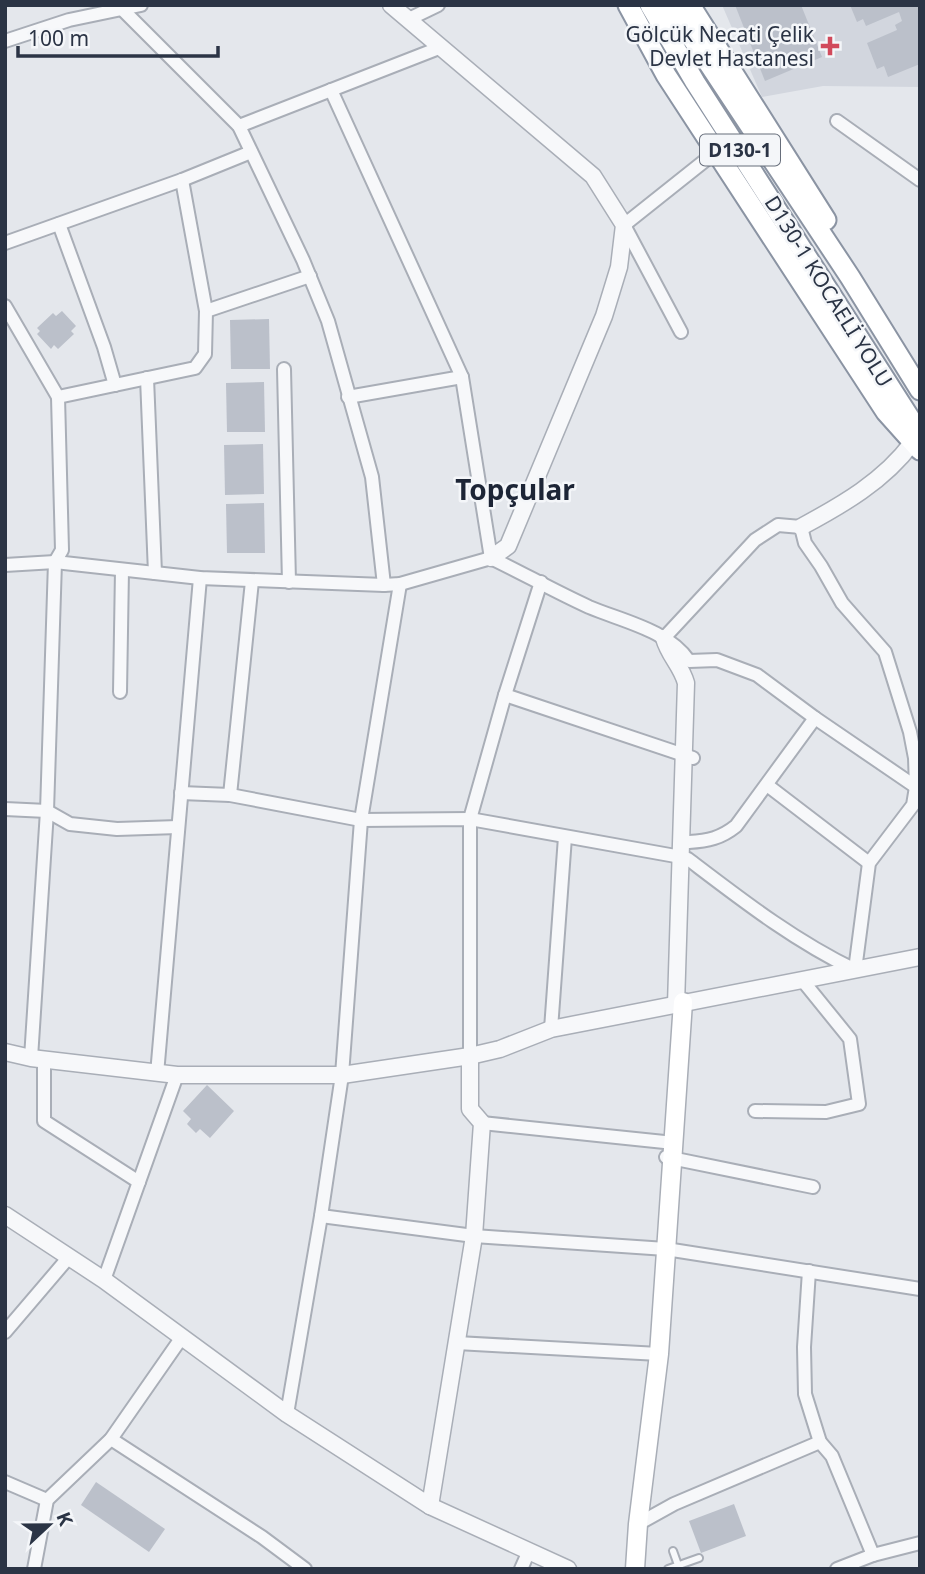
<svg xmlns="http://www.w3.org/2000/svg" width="925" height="1574" font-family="'Noto Sans',sans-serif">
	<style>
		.built { fill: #d2d6de }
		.building { fill: #bbc0ca }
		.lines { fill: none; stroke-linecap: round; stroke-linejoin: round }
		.service-casing { stroke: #a9aeb7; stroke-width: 10 }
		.minor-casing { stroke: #a9aeb7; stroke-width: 16 }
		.tertiary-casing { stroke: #a9aeb7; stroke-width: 19 }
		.secondary-casing { stroke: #a9aeb7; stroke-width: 21 }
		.trunk-casing { stroke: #8b94a3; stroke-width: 23 }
		.service { stroke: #f7f8fa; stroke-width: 6 }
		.minor { stroke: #f7f8fa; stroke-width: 12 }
		.tertiary { stroke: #f7f8fa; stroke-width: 16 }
		.secondary { stroke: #fff; stroke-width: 18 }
		.trunk { stroke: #fff; stroke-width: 19 }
		.poi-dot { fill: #d1495b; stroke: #f4f6f9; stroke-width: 2.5 }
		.labels { text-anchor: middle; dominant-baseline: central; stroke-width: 5; stroke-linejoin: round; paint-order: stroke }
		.shield { fill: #f4f6f9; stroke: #676e7b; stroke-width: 2 }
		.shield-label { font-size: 19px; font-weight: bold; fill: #2b3445 }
		.poi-label { font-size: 21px; fill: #2b3445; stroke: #f4f6f9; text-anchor: end }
		.street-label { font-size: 21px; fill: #2b3445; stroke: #f4f6f9 }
		.district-label { font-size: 28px; font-weight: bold; fill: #1d2536; stroke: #f4f6f9 }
	</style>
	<rect width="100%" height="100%" fill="#e4e7ec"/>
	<!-- built -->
	<path class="built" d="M722,5H920V87L823,86L762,97Z"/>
	<!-- building -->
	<g class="building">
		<path d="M735,5H801L822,57L765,81Z"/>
		<path d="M850,5H917L920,12V64L888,77L884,66L877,69L867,43L897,30L895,25L902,21L899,12L866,26L863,19L857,22Z"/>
		<path d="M62,311L76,326L71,331L74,334L58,349L54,345L51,349L37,334L40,331L37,328L53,313L56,316Z"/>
		<path d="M269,319L270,369H231L230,320Z"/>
		<path d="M264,382L265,432H227L226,383Z"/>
		<path d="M263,444L264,494L225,495L224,445Z"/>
		<path d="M264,503L265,553H227L226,504Z"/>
		<path d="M207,1085L234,1111L210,1138L200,1129L196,1133L187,1124L191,1119L183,1111Z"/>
		<path d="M96,1482L165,1529L149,1552L81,1505Z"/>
		<path d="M734,1504L746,1536L701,1553L689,1521Z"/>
	</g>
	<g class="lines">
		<!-- service casing -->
		<g class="service-casing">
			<g id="service">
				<path d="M673,1551L678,1565"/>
				<path d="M668,1569L699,1558"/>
			</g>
		</g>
		<!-- minor casing -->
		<g class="minor-casing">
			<g id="minor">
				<path d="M123,10L239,126L303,260L328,321L372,477L384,585"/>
				<path d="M409,19L438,5"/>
				<path d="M5,41L69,20L141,5"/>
				<path d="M331,90L462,377L491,558"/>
				<path d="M837,121L920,180"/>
				<path d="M239,126L439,48"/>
				<path d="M182,180L206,311"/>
				<path d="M59,224L104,347L115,385"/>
				<path d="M5,243L182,180L251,152"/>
				<path d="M5,306L58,397"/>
				<path d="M681,332L624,225L717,151"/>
				<path d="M284,369L289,582"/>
				<path d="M147,378L155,573"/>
				<path d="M348,397L462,377"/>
				<path d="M5,565L55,562L200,578L384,585L400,584L491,558C524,574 556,592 589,607C622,621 668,630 689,661L717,660L757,675L815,718L916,787"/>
				<path d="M120,692L122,570"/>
				<path d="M505,695L693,758"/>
				<path d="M767,785L869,863"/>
				<path d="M181,793L230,795L361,820L470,819L681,857L688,859C742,900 793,940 855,970L869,863L913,805L916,787L915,758L910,732L885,652L842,603L821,566L805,543L801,527L778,525L755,540L664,638"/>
				<path d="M230,795L252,581"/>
				<path d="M5,809L47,811L70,824L117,829L178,827"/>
				<path d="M689,842C708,841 721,838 736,826L815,718"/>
				<path d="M551,1029L565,837"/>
				<path d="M470,1056V819L505,695L541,582"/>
				<path d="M31,1058L47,811L55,562L62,550L58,397L195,368L205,354L206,311L310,276"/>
				<path d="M44,1059V1121L139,1182"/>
				<path d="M157,1074L200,578"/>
				<path d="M755,1111L826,1112L859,1104L850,1039L803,981"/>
				<path d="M482,1123L674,1143"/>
				<path d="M666,1157L813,1187"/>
				<path d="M321,1216L474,1236L666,1249L920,1289"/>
				<path d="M809,1271L804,1347L805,1394L820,1442L832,1456L873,1555L837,1569"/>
				<path d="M104,1280L177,1075"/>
				<path d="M5,1332L69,1257"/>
				<path d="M457,1343L659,1354"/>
				<path d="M287,1414L321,1216L342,1075L361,820L400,584"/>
				<path d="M111,1439L262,1537L305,1569"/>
				<path d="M5,1482L47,1500"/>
				<path d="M638,1524L674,1504L820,1442"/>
				<path d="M873,1555L920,1543"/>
				<path d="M34,1569L47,1500L111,1439L182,1337"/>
				<path d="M521,1569L529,1551"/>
			</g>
		</g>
		<!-- tertiary casing -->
		<g class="tertiary-casing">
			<g id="tertiary">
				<path d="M391,5L593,176L624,225L619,267L604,316L508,546L491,558"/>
				<path d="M801,527C842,505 884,481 912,443"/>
				<path d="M664,638C669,656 681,665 686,683L676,1005"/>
				<path d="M5,1052L31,1058L177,1075H342L470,1056L500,1049L551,1029L920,957"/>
				<path d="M5,1215L104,1280L287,1414L430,1506L568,1569"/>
				<path d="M430,1506L474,1236L482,1123L470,1109V1056"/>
			</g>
		</g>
		<!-- secondary casing -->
		<g class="secondary-casing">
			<path id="secondary" d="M635,1569L638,1524L659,1354L683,1002"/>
		</g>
		<!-- trunk casing -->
		<g class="trunk-casing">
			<g id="trunk">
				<path d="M628,5L666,75L886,412L920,450"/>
				<path d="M650,5L695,82L920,434"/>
				<path d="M670,5L850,277L920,390"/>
				<path d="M690,5L826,220"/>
			</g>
		</g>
		<!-- service -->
		<use href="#service" class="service"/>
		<!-- minor -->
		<use href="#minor" class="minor"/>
		<!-- tertiary -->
		<use href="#tertiary" class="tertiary"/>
		<!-- secondary -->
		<use href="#secondary" class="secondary"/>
		<!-- trunk -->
		<use href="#trunk" class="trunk"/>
	</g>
	<!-- markers -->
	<path class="poi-dot" d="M826.5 35.5h7v7h7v7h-7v7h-7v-7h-7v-7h7z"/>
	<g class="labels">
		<!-- shield labels -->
		<rect class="shield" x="700" y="134.5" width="80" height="31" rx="5"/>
		<g class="shield-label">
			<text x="740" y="150">D130-1</text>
		</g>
		<!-- poi labels -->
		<g class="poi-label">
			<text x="814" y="34">Gölcük Necati Çelik<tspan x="814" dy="24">Devlet Hastanesi</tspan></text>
		</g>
		<!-- street labels -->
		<g class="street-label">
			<text transform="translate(829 291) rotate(58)">D130-1 KOCAELİ YOLU</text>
		</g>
		<!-- district labels -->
		<g class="district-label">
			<text x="515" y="489">Topçular</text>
		</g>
	</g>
	<!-- border -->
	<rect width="925" height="1574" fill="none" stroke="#2b3445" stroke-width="14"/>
	<!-- north arrow -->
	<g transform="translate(49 1525) rotate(68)" stroke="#f4f6f9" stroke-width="5" paint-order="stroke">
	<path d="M0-5L12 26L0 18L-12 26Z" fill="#2b3445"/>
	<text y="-10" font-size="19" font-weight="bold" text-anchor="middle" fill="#2b3445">K</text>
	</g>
	<!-- scale -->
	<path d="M18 46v10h200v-10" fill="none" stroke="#2b3445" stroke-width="3.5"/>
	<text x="28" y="46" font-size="21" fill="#2b3445" stroke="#f4f6f9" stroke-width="5" paint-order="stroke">100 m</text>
</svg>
